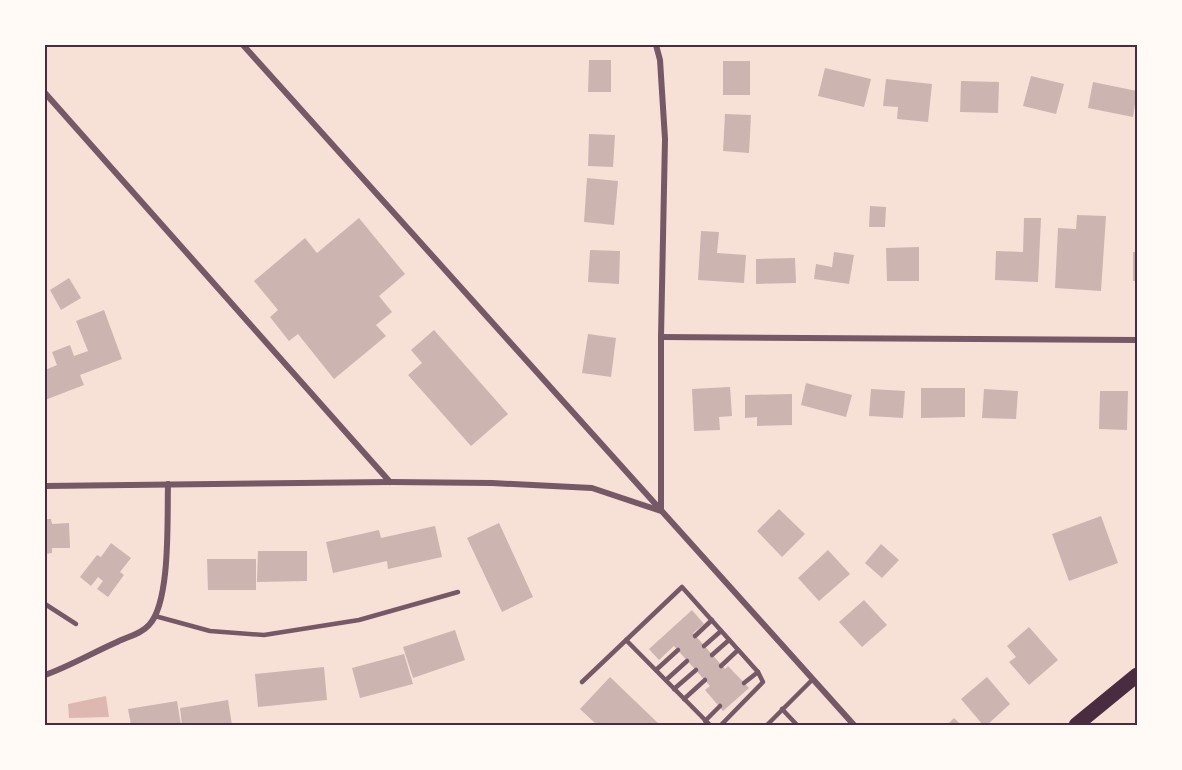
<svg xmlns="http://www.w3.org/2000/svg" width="1182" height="770" font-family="Manrope,sans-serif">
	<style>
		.water { fill: #dcb8b0 }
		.building { fill: #ccb4b1 }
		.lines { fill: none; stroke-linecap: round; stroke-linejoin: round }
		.service { stroke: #755966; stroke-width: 4.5 }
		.minor { stroke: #755966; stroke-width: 6 }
		.primary { stroke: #4a2c40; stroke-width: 15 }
		.neatline { fill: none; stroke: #4a2c40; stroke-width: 2 }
	</style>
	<rect width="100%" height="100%" fill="#f7e1d7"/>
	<!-- water -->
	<path class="water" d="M106,696L109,717L69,718L68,704Z"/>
	<!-- building -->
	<g class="building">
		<path d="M589,60H611V92H588Z"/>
		<rect x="723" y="61" width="27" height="34"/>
		<path d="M825,68L871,79L864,107L818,96Z"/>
		<path d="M1031,76L1064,84L1056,114L1023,106Z"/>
		<path d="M886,79L932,84L928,122L897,119L898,107L883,106Z"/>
		<path d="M961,81L999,82L998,113L960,112Z"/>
		<path d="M1093,82L1137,91L1133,117L1088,108Z"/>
		<path d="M725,114L751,115L749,153L723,151Z"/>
		<path d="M589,134L615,135L613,167L588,166Z"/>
		<path d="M587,178L618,181L614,225L584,222Z"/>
		<path d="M870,206L886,207L885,227H869Z"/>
		<path d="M1077,215L1106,216L1101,291L1055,288L1058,228L1076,229Z"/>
		<path d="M359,218L405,274L379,296L392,312L376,325L386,336L334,379L298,334L289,341L270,317L278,310L254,281L305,238L317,253Z"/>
		<path d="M1024,218H1041L1038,282L995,280L996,251L1023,252Z"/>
		<path d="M701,231L719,232L717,253L746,255L744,283L698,280Z"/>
		<path d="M919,247V281H887L886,248Z"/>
		<path d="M590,250L620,251L619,284L588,282Z"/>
		<path d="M834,252L854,255L849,284L814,279L816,264L832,267Z"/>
		<rect x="1133" y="252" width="4" height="29"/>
		<path d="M795,258L796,283L756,284V259Z"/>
		<path d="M69,278L81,298L61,310L50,290Z"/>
		<path d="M104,310L122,359L80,375L84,385L45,400V370L57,365L52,352L70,345L74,356L88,351L76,321Z"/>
		<path d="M434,330L508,414L471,446L408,375L422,363L411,350Z"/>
		<path d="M588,334L616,338L611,377L582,373Z"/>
		<path d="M806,383L852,395L846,417L801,405Z"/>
		<path d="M730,387L732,416L719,417L720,430L694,431L692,389Z"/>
		<path d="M921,388H965V417L921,418Z"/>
		<path d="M871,389L905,391L903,418L869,416Z"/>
		<path d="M984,389L1018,391L1016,419L982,418Z"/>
		<path d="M1100,391H1128L1127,430L1099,429Z"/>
		<path d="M792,394V425L757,426V417L745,418V395Z"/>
		<path d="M779,509L805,534L782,557L757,531Z"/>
		<path d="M1101,516L1118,563L1069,581L1052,534Z"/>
		<path d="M45,519H51L52,524L69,523L70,548H52V553L45,554Z"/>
		<path d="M499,523L533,597L502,612L467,538Z"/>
		<path d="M435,526L442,557L388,569L387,561L333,573L326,542L379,530L381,538Z"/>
		<path d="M111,543L131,558L120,572L124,575L108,597L97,589L103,581L98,577L91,586L80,577L97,555L101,557Z"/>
		<path d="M881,544L899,560L882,578L865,563Z"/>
		<path d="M828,550L850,574L819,601L798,578Z"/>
		<path d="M258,551H307V581L257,582Z"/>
		<path d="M207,559H256V590H208Z"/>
		<path d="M864,600L887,625L862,647L839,622Z"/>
		<path d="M692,610L704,624L693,633L725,669L728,666L749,688L723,711L705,690L710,686L674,646L659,660L649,649Z"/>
		<path d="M1029,627L1058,660L1029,685L1009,662L1016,657L1007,646Z"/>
		<path d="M455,630L465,660L413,678L403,647Z"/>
		<path d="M404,654L413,684L360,698L352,668Z"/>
		<path d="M324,667L327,700L258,707L255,674Z"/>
		<path d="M610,677L660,725H597L580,709Z"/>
		<path d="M987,677L1010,704L987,725H983L961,699Z"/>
		<path d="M228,700L232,725H182L180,708Z"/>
		<path d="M177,701L181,725H131L128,709Z"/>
		<path d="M954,718L961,725H947Z"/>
	</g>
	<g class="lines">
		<!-- service -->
		<g class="service">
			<path d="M45,604L76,624"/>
			<path d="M155,616L210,631L264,635L359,620L458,592"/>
			<path d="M695,636L712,620"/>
			<path d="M626,640L710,725"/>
			<path d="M704,646L721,631"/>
			<path d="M712,655L729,640"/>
			<path d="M721,666L738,650"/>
			<path d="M656,670L678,650"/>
			<path d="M666,680L687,661"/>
			<path d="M582,682L682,587L758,672L763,682L721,725"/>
			<path d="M744,683L758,672"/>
			<path d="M674,689L696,670"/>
			<path d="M684,699L705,680"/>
			<path d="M782,709L797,725"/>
			<path d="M705,721L720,706"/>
			<path d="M767,725L813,679"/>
		</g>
		<!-- minor -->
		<g class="minor">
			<path d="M243,45L854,725"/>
			<path d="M45,93L390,482"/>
			<path d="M661,337L1137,340"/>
			<path d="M45,486L390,482L492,483L592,488L661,511V337L665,139L660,60L656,45"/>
			<path d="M45,675C70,666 92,653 117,642C128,636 140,635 149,625C171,602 167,517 168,484"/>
		</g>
		<!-- primary -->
		<path class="primary" d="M1076,725L1137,675"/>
	</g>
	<!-- border -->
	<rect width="1182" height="770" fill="none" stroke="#fffaf5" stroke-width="93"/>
	<rect x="46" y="46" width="1090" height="678" class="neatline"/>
</svg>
